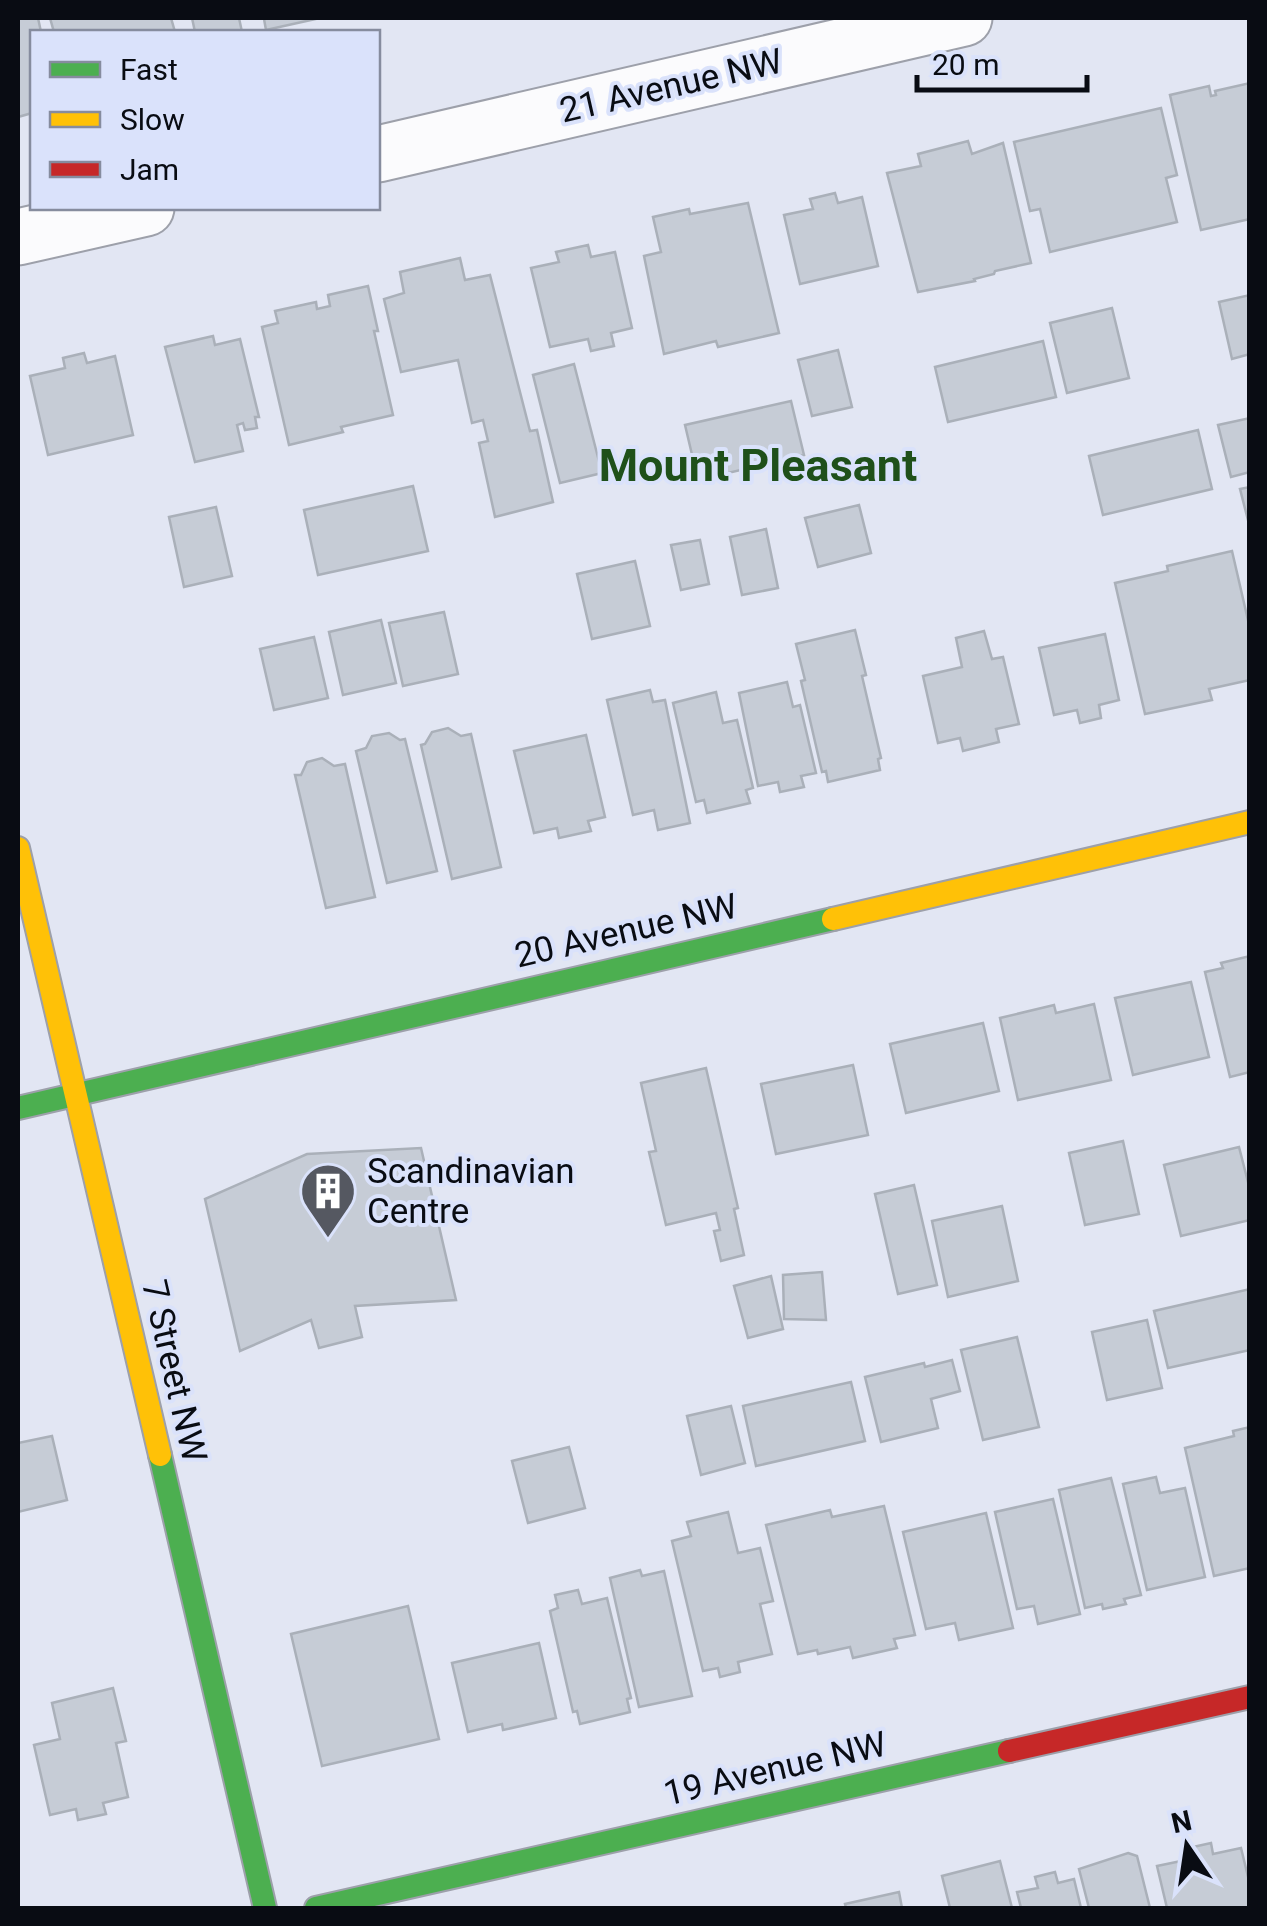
<svg xmlns="http://www.w3.org/2000/svg" width="1267" height="1926" font-family="Roboto,sans-serif">
	<style>
		.building { fill: #c6ccd6; stroke: #aab0b9; stroke-width: 2.5 }
		.lines { fill: none; stroke-linecap: round; stroke-linejoin: round }
		.street-casing { stroke: #9da0aa; stroke-width: 59 }
		.fast-casing { stroke: #9da0aa; stroke-width: 26 }
		.slow-casing { stroke: #9da0aa; stroke-width: 26 }
		.jam-casing { stroke: #9da0aa; stroke-width: 26 }
		.street { stroke: #fbfbfd; stroke-width: 55 }
		.fast { stroke: #4caf50; stroke-width: 22 }
		.slow { stroke: #ffc107; stroke-width: 22 }
		.jam { stroke: #c62828; stroke-width: 22 }
		.labels { text-anchor: middle; dominant-baseline: central; stroke-width: 8; stroke-linejoin: round; paint-order: stroke }
		.street-label { font-size: 35px; fill: #090c13; stroke: #dae2fb }
		.poi-label { font-size: 35px; fill: #090c13; stroke: #dae2fb; text-anchor: start }
		.district-label { font-size: 45px; font-weight: bold; fill: #1f501a; stroke: #dae2fb }
	</style>
	<rect width="100%" height="100%" fill="#e2e6f3"/>
	<!-- building -->
	<g class="building">
		<path d="M18,18H38L41,32H32V113L18,117Z"/>
		<path d="M50,18H171L175,32H54Z"/>
		<path d="M192,18H239L242,32H195Z"/>
		<path d="M260,18H320L266,30L264,19Z"/>
		<path d="M1250,83V219L1201,230L1170,95L1209,86L1211,96L1216,95L1215,91Z"/>
		<path d="M1161,108L1177,175L1166,178L1177,222L1050,252L1040,209L1030,211L1014,142Z"/>
		<path d="M968,141L972,154L1003,143L1031,263L995,271L994,274L974,279L975,281L918,292L887,173L921,166L918,154Z"/>
		<path d="M835,193L838,203L862,197L878,266L800,284L784,215L813,209L810,199Z"/>
		<path d="M748,203L779,333L718,347L716,341L664,354L644,256L661,252L653,217L689,209L690,214Z"/>
		<path d="M588,245L591,257L615,252L632,328L611,333L614,346L591,351L588,339L550,347L531,268L559,262L556,252Z"/>
		<path d="M460,258L465,280L490,275L530,431L537,430L553,502L495,517L479,443L488,441L483,420L472,423L458,360L401,372L384,299L404,293L400,272Z"/>
		<path d="M368,286L378,331H374L393,415L341,427L343,432L289,445L262,327L278,323L275,311L316,302L317,309L330,306L328,295Z"/>
		<path d="M1250,295V354L1232,359L1219,302Z"/>
		<path d="M1112,308L1129,378L1067,393L1050,323Z"/>
		<path d="M213,336L215,345L240,339L259,417H255L257,428L245,430L243,423L237,425L243,451L195,462L165,347Z"/>
		<path d="M1043,341L1056,397L948,422L935,367Z"/>
		<path d="M838,350L852,407L812,416L798,360Z"/>
		<path d="M84,353L87,363L115,356L133,435L48,455L30,376L65,368L63,358Z"/>
		<path d="M574,364L602,473L560,483L533,375Z"/>
		<path d="M791,401L804,455L698,480L685,425Z"/>
		<path d="M1250,418V472L1231,477L1218,425Z"/>
		<path d="M1198,430L1212,489L1103,515L1089,456Z"/>
		<path d="M413,486L428,551L318,575L304,510Z"/>
		<path d="M1250,487V528L1240,489Z"/>
		<path d="M859,505L871,553L818,567L805,518Z"/>
		<path d="M216,507L232,576L184,587L169,517Z"/>
		<path d="M766,529L778,588L742,595L730,537Z"/>
		<path d="M700,540L709,584L681,590L671,545Z"/>
		<path d="M1232,551L1250,629V680L1209,689L1212,700L1145,714L1115,583L1168,571L1167,566Z"/>
		<path d="M635,561L650,626L592,639L577,574Z"/>
		<path d="M444,612L458,674L403,686L389,623Z"/>
		<path d="M381,620L396,683L343,695L329,632Z"/>
		<path d="M855,630L866,675L862,676L881,758L878,759L880,770L828,782L826,771L822,772L801,681L805,680L796,644Z"/>
		<path d="M984,631L992,659L1003,657L1019,724L996,729L999,742L963,751L960,738L938,743L923,676L962,667L956,638Z"/>
		<path d="M1105,634L1119,700L1099,705L1101,718L1080,723L1077,710L1054,715L1039,648Z"/>
		<path d="M314,637L328,698L274,710L260,649Z"/>
		<path d="M787,682L793,707L800,705L816,773L801,776L804,787L780,792L778,782L758,786L739,693Z"/>
		<path d="M650,690L653,702L665,700L690,823L658,830L654,810L633,815L607,700Z"/>
		<path d="M716,692L723,723L737,720L753,788L746,790L750,803L707,813L704,800L696,802L673,703Z"/>
		<path d="M448,728L461,736L471,734L501,867L452,879L421,745L425,744L432,732Z"/>
		<path d="M389,733L400,740L405,739L437,871L387,883L356,751L366,748L372,736Z"/>
		<path d="M586,735L605,817L588,821L591,831L559,838L557,828L534,833L514,751Z"/>
		<path d="M322,758L334,766L345,764L375,897L326,908L295,775H301L307,762Z"/>
		<path d="M1250,956V1072L1230,1077L1205,972L1223,968L1221,963Z"/>
		<path d="M1191,982L1209,1057L1133,1075L1115,998Z"/>
		<path d="M1094,1004L1111,1080L1018,1100L1000,1018L1054,1005L1056,1013Z"/>
		<path d="M983,1023L999,1091L906,1113L890,1044Z"/>
		<path d="M853,1065L868,1135L776,1154L761,1084Z"/>
		<path d="M706,1068L738,1208L734,1209L744,1255L721,1261L714,1231L720,1230L716,1213L666,1225L649,1152L656,1151L641,1083Z"/>
		<path d="M1123,1141L1139,1214L1085,1225L1069,1153Z"/>
		<path d="M1239,1147L1250,1190V1220L1181,1236L1164,1165Z"/>
		<path d="M421,1148L456,1300L355,1306L362,1337L319,1348L311,1320L240,1351L205,1199L307,1154Z"/>
		<path d="M914,1185L937,1285L898,1294L875,1194Z"/>
		<path d="M1002,1206L1018,1281L948,1297L932,1221Z"/>
		<path d="M822,1272L826,1320L784,1319L783,1275Z"/>
		<path d="M771,1276L783,1329L748,1338L734,1286Z"/>
		<path d="M1250,1289V1350L1168,1368L1154,1311Z"/>
		<path d="M1147,1320L1162,1388L1107,1400L1092,1332Z"/>
		<path d="M1017,1337L1039,1427L983,1440L961,1350Z"/>
		<path d="M952,1360L960,1391L931,1399L938,1428L881,1442L865,1377L924,1363L925,1367Z"/>
		<path d="M851,1382L865,1441L756,1466L743,1406Z"/>
		<path d="M731,1406L745,1463L701,1475L687,1416Z"/>
		<path d="M1250,1427V1568L1214,1576L1185,1448L1234,1436L1233,1431Z"/>
		<path d="M52,1436L67,1500L18,1512V1443Z"/>
		<path d="M569,1447L585,1508L528,1523L512,1461Z"/>
		<path d="M1156,1477L1160,1493L1185,1488L1205,1577L1147,1590L1123,1484Z"/>
		<path d="M1111,1478L1141,1595L1124,1599L1126,1604L1103,1609L1102,1604L1085,1608L1059,1490Z"/>
		<path d="M1053,1499L1080,1614L1038,1624L1034,1606L1017,1609L995,1512Z"/>
		<path d="M884,1506L915,1635L894,1639L897,1648L853,1658L850,1647L818,1654L817,1650L798,1654L766,1525L830,1510L832,1517Z"/>
		<path d="M728,1512L738,1553L760,1548L773,1601L760,1604L772,1654L738,1662L740,1672L720,1677L718,1668L703,1671L672,1541L691,1536L687,1522Z"/>
		<path d="M986,1513L1013,1628L959,1640L955,1623L926,1629L903,1532Z"/>
		<path d="M640,1570L642,1576L664,1571L692,1696L639,1707L610,1578Z"/>
		<path d="M578,1590L582,1604L607,1598L631,1698L627,1699L630,1712L580,1724L577,1711L573,1712L550,1611L558,1608L555,1595Z"/>
		<path d="M408,1606L439,1739L322,1766L291,1634Z"/>
		<path d="M539,1643L556,1718L503,1730L502,1724L468,1732L452,1663Z"/>
		<path d="M113,1688L126,1741L116,1743L128,1797L103,1803L106,1814L78,1820L76,1809L50,1815L34,1745L60,1739L52,1703Z"/>
		<path d="M1211,1843L1213,1854L1241,1848L1250,1885V1908H1167L1157,1866L1186,1860L1184,1849Z"/>
		<path d="M1128,1853L1137,1856L1150,1908H1089L1079,1869Z"/>
		<path d="M1000,1861L1012,1908H950L942,1876Z"/>
		<path d="M1055,1872L1058,1883L1074,1879L1081,1908H1021L1017,1892L1038,1888L1035,1877Z"/>
		<path d="M899,1892L902,1908H846L845,1904Z"/>
	</g>
	<g class="lines">
		<!-- street casing -->
		<g class="street-casing">
			<g id="street">
				<path d="M378,154L964,18"/>
				<path d="M18,237L146,208"/>
			</g>
		</g>
		<!-- fast casing -->
		<g class="fast-casing">
			<g id="fast">
				<path d="M18,1108L833,919"/>
				<path d="M160,1455L265,1908"/>
				<path d="M316,1908L1009,1751"/>
			</g>
		</g>
		<!-- slow casing -->
		<g class="slow-casing">
			<g id="slow">
				<path d="M18,848L160,1455"/>
				<path d="M833,919L1250,822"/>
			</g>
		</g>
		<!-- jam casing -->
		<g class="jam-casing">
			<path id="jam" d="M1009,1751L1250,1697"/>
		</g>
		<!-- street -->
		<use href="#street" class="street"/>
		<!-- fast -->
		<use href="#fast" class="fast"/>
		<!-- slow -->
		<use href="#slow" class="slow"/>
		<!-- jam -->
		<use href="#jam" class="jam"/>
	</g>
	<!-- icons -->
	<defs>
		<g id="building-pin" transform="scale(2.875)"><path d="M0 17L-7.5 6A9.5 9.5 0 1 1 7.5 6Z" fill="#555861" stroke="#dae2fb"/><path d="M-4-6H4V6H1V3H-1V6H-4ZM-2.5-4.3h1.7v1.8h-1.7ZM.8-4.3h1.7v1.8H.8ZM-2.5-1h1.7V.8h-1.7ZM.8-1h1.7V.8H.8Z" fill="#fff"/></g>
	</defs>
	<g fill-rule="evenodd">
		<use href="#building-pin" x="328" y="1191"/>
	</g>
	<g class="labels">
		<!-- street labels -->
		<g class="street-label">
			<text transform="translate(671 86) rotate(-13)">21 Avenue NW</text>
			<text transform="translate(626 931) rotate(-13)">20 Avenue NW</text>
			<text transform="translate(174 1371) rotate(77)">7 Street NW</text>
			<text transform="translate(775 1769) rotate(-13)">19 Avenue NW</text>
		</g>
		<!-- poi labels -->
		<g class="poi-label">
			<text x="367" y="1171">Scandinavian<tspan x="367" dy="40">Centre</tspan></text>
		</g>
		<!-- district labels -->
		<g class="district-label">
			<text x="758" y="465">Mount Pleasant</text>
		</g>
	</g>
	<!-- border -->
	<rect width="1267" height="1926" fill="none" stroke="#090c13" stroke-width="40"/>
	<!-- legend -->
	<rect x="30" y="30" width="350" height="180" fill="#dae2fb" stroke="#868c9e" stroke-width="2.5"/>
	<rect x="50" y="62" width="50" height="15" fill="#4caf50" stroke="#868c9e" stroke-width="2.5"/>
	<text x="120" y="80" font-size="30" fill="#090c13">Fast</text>
	<rect x="50" y="112" width="50" height="15" fill="#ffc107" stroke="#868c9e" stroke-width="2.5"/>
	<text x="120" y="130" font-size="30" fill="#090c13">Slow</text>
	<rect x="50" y="162" width="50" height="15" fill="#c62828" stroke="#868c9e" stroke-width="2.5"/>
	<text x="120" y="180" font-size="30" fill="#090c13">Jam</text>
	<!-- north arrow -->
	<g transform="translate(1187 1846) rotate(347)" stroke="#dae2fb" stroke-width="8" paint-order="stroke">
	<path d="M0-8L18 38L0 25L-18 38Z" fill="#090c13"/>
	<text y="-15" font-size="28" font-weight="bold" text-anchor="middle" fill="#090c13">N</text>
	</g>
	<!-- scale -->
	<path d="M917 75v15h170v-15" fill="none" stroke="#090c13" stroke-width="5"/>
	<text x="932" y="75" font-size="30" fill="#090c13" stroke="#dae2fb" stroke-width="8" paint-order="stroke">20 m</text>
</svg>
